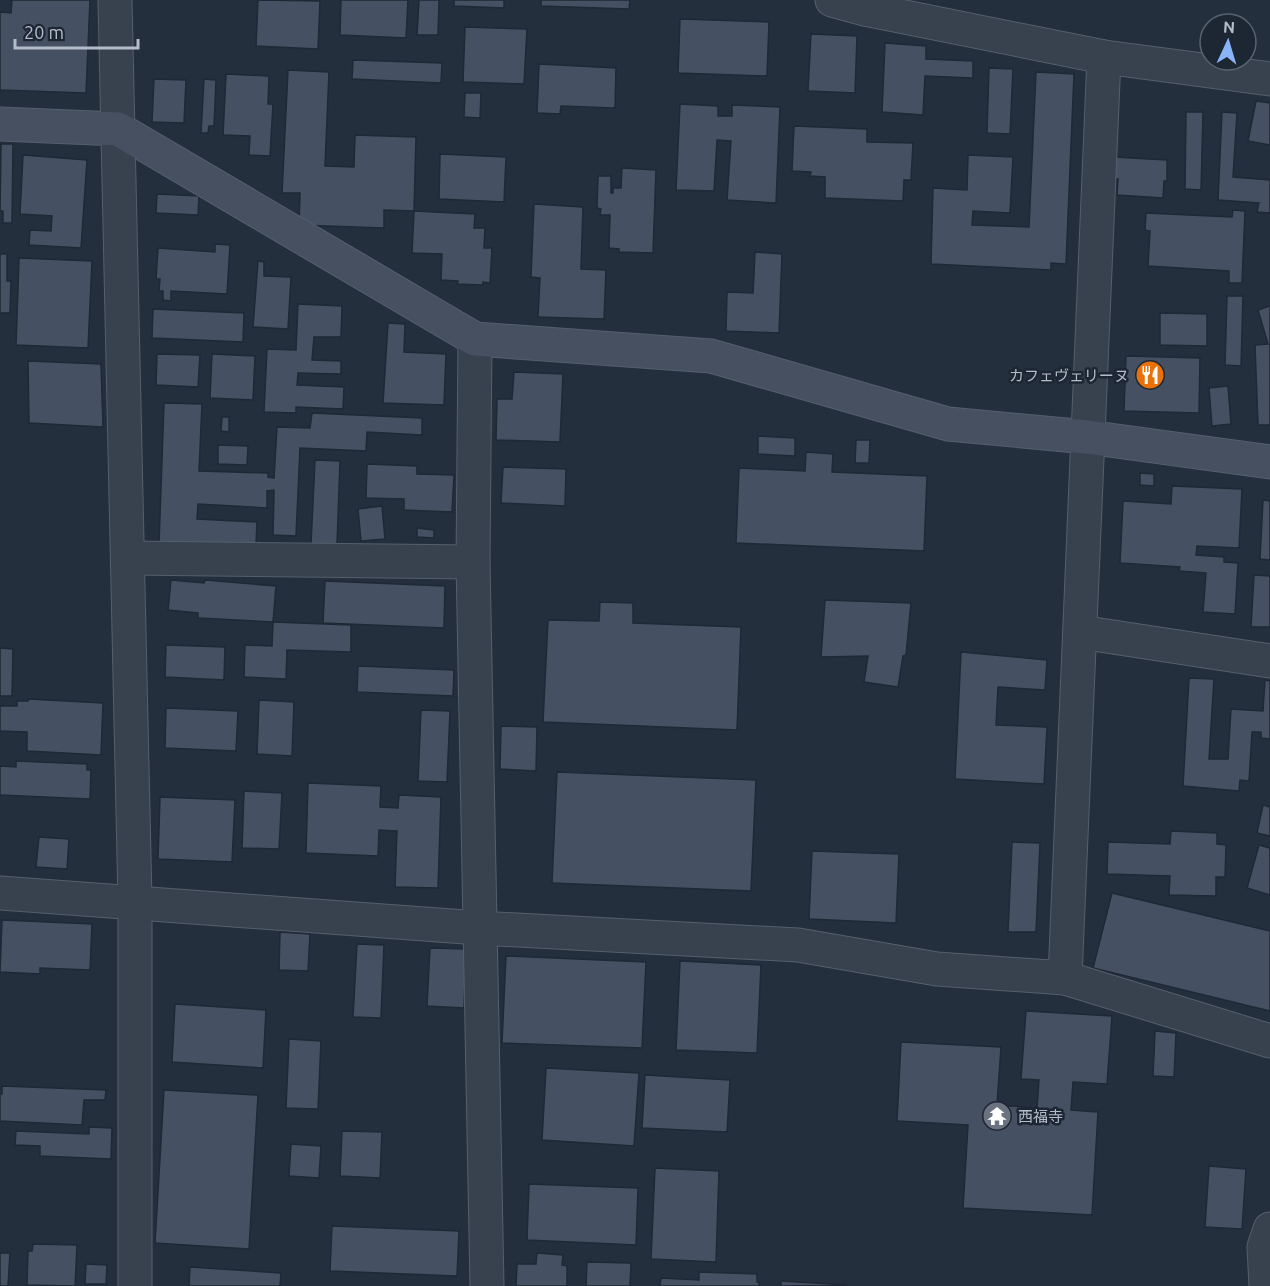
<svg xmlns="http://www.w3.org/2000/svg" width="1270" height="1286" font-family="Ubuntu,'Noto Sans JP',sans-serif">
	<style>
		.building { fill: #455162; stroke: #1f2835; stroke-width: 1.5 }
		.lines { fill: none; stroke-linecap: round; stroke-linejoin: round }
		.street-casing { stroke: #565f6c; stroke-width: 35 }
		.secondary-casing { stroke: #565f6c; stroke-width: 35 }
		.street { stroke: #38414e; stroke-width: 33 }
		.secondary { stroke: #465061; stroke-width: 33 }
		.labels { text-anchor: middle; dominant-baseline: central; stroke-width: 5; stroke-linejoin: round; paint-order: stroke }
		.poi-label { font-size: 15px; fill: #b4bcc9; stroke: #1d2633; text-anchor: end }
	</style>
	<rect width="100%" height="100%" fill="#242f3e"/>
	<!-- building -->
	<g class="building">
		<path d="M12,0H90L86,93L0,90V12L11,13Z"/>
		<path d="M258,0L320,1L318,49L256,46Z"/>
		<path d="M341,0H408L406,38L340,35Z"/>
		<path d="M419,0H439L438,35H417Z"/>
		<path d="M454,0H504V8L454,6Z"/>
		<path d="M541,0H630L629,9L541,6Z"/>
		<path d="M680,19L769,22L767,76L678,73Z"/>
		<path d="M465,27L527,29L524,84L463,82Z"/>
		<path d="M811,34L857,36L855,93L808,91Z"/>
		<path d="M885,43L926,46V59L973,61V78L925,76L923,115L882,112Z"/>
		<path d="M353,60L442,63L441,83L352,79Z"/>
		<path d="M539,64L616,68L615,108L561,106L560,114L537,113Z"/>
		<path d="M989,68L1013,69L1010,134L987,133Z"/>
		<path d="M288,70L329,72L325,166L354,167L355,135L416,137L414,211L384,210V228L299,225L300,193H282Z"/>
		<path d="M1036,72L1074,74L1066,264L1051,263V270L931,264L933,188L967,190L968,155L1013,157L1010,213L973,211L972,225L1029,227Z"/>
		<path d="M226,74L269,76L268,104H273L270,156L249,155L250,136L223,135Z"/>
		<path d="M154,79L186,80L184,123L152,122Z"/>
		<path d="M204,79L216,80L214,126H209L208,133H201Z"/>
		<path d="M465,93H481L480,118L464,117Z"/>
		<path d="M1256,101L1270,103V145L1248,141Z"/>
		<path d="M680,104L718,106V116H732V105L780,107L776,203L727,200L731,141L717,140L714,191L676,190Z"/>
		<path d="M1186,112H1203L1201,190L1185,189Z"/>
		<path d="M1222,112L1237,113L1233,177L1270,180V213L1257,212L1259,203L1218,200Z"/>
		<path d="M794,126L867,129V142L913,143L911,180H904L903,201L825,198V177L810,176L811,172L792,171Z"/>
		<path d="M1,144H13L12,223H3V211H0Z"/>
		<path d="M440,154L506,157L504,202L439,199Z"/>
		<path d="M23,155L87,160L81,248L29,245L30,230L51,231L52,216L20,214Z"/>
		<path d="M1113,157L1167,160V181H1164L1163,198L1117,195L1118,179H1111Z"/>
		<path d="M622,168L656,170L653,253L619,252V249L609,248L610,215H600L601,209L597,208L598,176H611V193H613V188H621Z"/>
		<path d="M157,194L199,196L198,215L156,213Z"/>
		<path d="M534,204L583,207L581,269L606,270L604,319L538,317L540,278L531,277Z"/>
		<path d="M1233,210L1245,211L1242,283H1229V271L1148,266L1150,231L1145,230L1146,213L1232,217Z"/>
		<path d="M414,211L475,214L474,228H485L484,248H492L490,283L483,282V285L457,284L458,281L441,280L442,254L412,253Z"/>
		<path d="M215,244L230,245L227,294L171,291V301L163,300V291H159L160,279H156L158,248L215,252Z"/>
		<path d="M755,252L782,254L779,333L726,331L727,292L753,293Z"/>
		<path d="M0,254H7V281H11L10,313H0Z"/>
		<path d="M19,258L92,261L88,348L16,345Z"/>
		<path d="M258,261L264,262V276L291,277L288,329L253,327Z"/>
		<path d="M1227,296H1243L1241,366L1225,365Z"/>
		<path d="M298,304L342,306L341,337H314L312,360L341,361V374L298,373L297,385L344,387L343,409L296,407V413L264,412L267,349L296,350Z"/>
		<path d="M1270,306V425H1258L1255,345L1268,344L1258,310Z"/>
		<path d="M153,309L244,313L243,342L152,338Z"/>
		<path d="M1160,313L1207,314V346L1160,345Z"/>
		<path d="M388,323L405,324L404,352L446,354L444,405L383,403Z"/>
		<path d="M157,354L200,355L198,387L156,385Z"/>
		<path d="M212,354L255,356L253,400L210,398Z"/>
		<path d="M1126,356L1200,358L1199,413L1124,411Z"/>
		<path d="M28,361L101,364L103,427L29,423Z"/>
		<path d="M514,372L563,374L560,442L496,440L497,399H512Z"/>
		<path d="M1228,386L1231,424L1212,426L1209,388Z"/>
		<path d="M164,403L202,404L199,471L268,473V477L274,478L277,427L310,428L312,413L422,418V435L367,432L366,451L300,448L296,536L273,535L274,490L267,491V508L198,504L197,519L257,522L256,545L159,544Z"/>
		<path d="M222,417H229V432L221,431Z"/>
		<path d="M758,436L795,438V456L758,454Z"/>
		<path d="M856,440H870L869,463H855Z"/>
		<path d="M218,445L248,446L247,465L218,464Z"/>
		<path d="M806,452L833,454L832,472L927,476L924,551L736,543L739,468L805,471Z"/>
		<path d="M315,460L340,461L337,545L311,544Z"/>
		<path d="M367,464L417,466V474L454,475L452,512L404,510V499L366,498Z"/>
		<path d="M503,467L566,469L565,506L501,503Z"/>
		<path d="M1140,473L1154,474V486L1140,485Z"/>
		<path d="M1172,486L1242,489L1239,548L1197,546L1196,555L1224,557V562L1238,563L1235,614L1203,612L1206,573L1179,571L1180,567L1120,563L1123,501L1171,504Z"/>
		<path d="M1263,500L1270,501V560L1260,559Z"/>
		<path d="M382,506L385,539L361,541L358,509Z"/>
		<path d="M417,528L434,530V538L417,537Z"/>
		<path d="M1254,575L1270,576V627H1251Z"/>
		<path d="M171,580L204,583L205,580L276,586L273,622L198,618V613L168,610Z"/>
		<path d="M325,581L445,586L444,628L323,623Z"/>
		<path d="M825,600L911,603L906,655L903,656L898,687L864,682L868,656L821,657Z"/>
		<path d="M600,602L633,603V623L741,627L737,730L543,722L548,620L599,621Z"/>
		<path d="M273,622L351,625V652L287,650L286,679L244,677L245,645L272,646Z"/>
		<path d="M166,645L225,647L224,680L165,677Z"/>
		<path d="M0,648L13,649L12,696H0Z"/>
		<path d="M961,652L1047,660L1045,690L998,687L996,725L1047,727L1044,784L955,779Z"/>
		<path d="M358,666L454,670L453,696L357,692Z"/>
		<path d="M1189,678L1214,679L1209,759H1228L1231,709L1263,711L1265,680L1270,681V739L1261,738V732H1252L1249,781L1240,780L1239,791L1183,786Z"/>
		<path d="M28,699L103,703L101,755L27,751V732L0,731V706H17V701H28Z"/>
		<path d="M259,700L294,702L292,756L257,754Z"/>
		<path d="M166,708L238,711L236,751L165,748Z"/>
		<path d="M421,710L450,711L447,782L418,781Z"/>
		<path d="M501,726L537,727L536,771L500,769Z"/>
		<path d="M16,761L87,764V770H91L90,799L0,795V766L16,767Z"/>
		<path d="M557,772L756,780L751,891L552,883Z"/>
		<path d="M308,783L381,786L380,807L398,808L399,795L441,797L438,888L395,887L397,831L379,830L378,856L306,853Z"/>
		<path d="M244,791L282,793L279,849L242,848Z"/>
		<path d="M160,797L235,800L232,862L158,859Z"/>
		<path d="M1263,805L1270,807V836L1257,833Z"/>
		<path d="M1171,831L1217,833V844L1226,845L1225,877H1216V896L1169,895L1170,876L1107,874L1108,842L1170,844Z"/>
		<path d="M39,837L69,839L67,869L36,867Z"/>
		<path d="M1012,842L1040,843L1036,932H1008Z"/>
		<path d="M1259,845L1270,848V895L1247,888Z"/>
		<path d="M812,851L899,854L896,923L809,919Z"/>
		<path d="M1112,893L1270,931V1011L1093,968Z"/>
		<path d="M2,920L92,924L90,970L40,968V974L0,972Z"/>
		<path d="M280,932L310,934L308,971L279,970Z"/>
		<path d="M357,944L384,945L381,1018L353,1017Z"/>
		<path d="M430,948L466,949L464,1008L427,1006Z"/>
		<path d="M506,956L646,962L642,1048L502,1043Z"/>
		<path d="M680,961L761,965L757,1053L676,1050Z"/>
		<path d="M175,1004L266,1010L263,1068L172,1062Z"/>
		<path d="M1026,1011L1112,1016L1107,1084L1073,1082L1071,1110L1098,1112L1092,1215L963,1208L968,1125L897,1121L901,1042L1001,1047L997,1105L1037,1108L1039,1080L1021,1079Z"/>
		<path d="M1155,1031L1176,1033L1174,1077L1153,1076Z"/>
		<path d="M289,1039L321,1041L318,1109L286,1108Z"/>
		<path d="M546,1068L639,1073L634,1146L542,1140Z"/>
		<path d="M645,1075L730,1080L727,1132L642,1128Z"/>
		<path d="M2,1086L106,1090L105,1100H84L82,1125L0,1121V1094H2Z"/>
		<path d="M164,1090L258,1095L249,1249L155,1243Z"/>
		<path d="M89,1127L112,1128L111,1159L40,1156V1146L15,1145L16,1131L89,1134Z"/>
		<path d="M342,1131L382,1132L380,1178L340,1176Z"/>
		<path d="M291,1144L321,1146L319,1178L289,1176Z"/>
		<path d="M1209,1166L1246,1169L1242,1229L1205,1227Z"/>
		<path d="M655,1168L719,1171L716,1262L651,1259Z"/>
		<path d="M529,1184L638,1188L636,1245L527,1240Z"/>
		<path d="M332,1226L459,1231L457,1276L330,1271Z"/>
		<path d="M33,1244L77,1245L75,1286L27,1285L28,1251H32Z"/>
		<path d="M0,1253H10L8,1286H0Z"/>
		<path d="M537,1253L563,1255L562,1265L567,1266V1286H516L517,1264H536Z"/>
		<path d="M587,1262L631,1263L630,1286H586Z"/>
		<path d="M86,1264L107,1265L106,1284H85Z"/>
		<path d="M190,1267L281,1273L280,1286H189Z"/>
		<path d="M699,1272L757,1274V1282H759V1286H660L661,1278L699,1280Z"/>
		<path d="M781,1281L847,1285L781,1286Z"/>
	</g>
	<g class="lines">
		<!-- street casing -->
		<g class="street-casing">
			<g id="street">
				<path d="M115,0L135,902V1286"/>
				<path d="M832,0L865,9L1104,57L1270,79"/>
				<path d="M475,339L473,562L487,1286"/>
				<path d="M128,558L473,562"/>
				<path d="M1080,632L1270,661"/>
				<path d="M0,893L479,928L798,945L937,969L1065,978L1270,1041"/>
				<path d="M1065,978L1104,57"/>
				<path d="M1266,1286L1264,1247L1270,1229"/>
			</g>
		</g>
		<!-- secondary casing -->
		<g class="secondary-casing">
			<path id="secondary" d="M0,124L118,129L475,339L711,356L948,424L1087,437L1270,462"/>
		</g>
		<!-- street -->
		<use href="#street" class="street"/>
		<!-- secondary -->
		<use href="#secondary" class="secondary"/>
	</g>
	<!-- icons -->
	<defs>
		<g id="restaurant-disc" transform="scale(1.5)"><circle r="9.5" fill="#e8710a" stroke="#1d2633"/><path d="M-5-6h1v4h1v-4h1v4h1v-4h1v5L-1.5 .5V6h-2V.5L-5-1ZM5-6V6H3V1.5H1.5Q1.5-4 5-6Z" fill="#fff"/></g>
		<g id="temple-disc" transform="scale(1.5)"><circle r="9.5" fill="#6b7280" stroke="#1d2633"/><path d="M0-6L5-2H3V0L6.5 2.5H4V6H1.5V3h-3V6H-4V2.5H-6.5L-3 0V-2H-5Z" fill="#fff"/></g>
	</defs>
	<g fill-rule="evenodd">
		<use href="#restaurant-disc" x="1150" y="375"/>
		<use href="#temple-disc" x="997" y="1116"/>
	</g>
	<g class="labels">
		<!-- poi labels -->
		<g class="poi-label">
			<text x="1129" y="375">カフェヴェリーヌ</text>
			<text x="1018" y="1116" text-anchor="start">西福寺</text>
		</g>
	</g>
	<!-- north arrow -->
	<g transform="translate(1228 42) rotate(4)"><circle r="28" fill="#1d2633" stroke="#59626f" stroke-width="1.5"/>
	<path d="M0-4.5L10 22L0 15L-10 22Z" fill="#8ab4f8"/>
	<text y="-9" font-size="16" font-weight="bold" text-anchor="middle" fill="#b4bcc9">N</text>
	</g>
	<!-- scale -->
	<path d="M15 39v9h123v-9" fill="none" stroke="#b4bcc9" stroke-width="3"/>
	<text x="24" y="39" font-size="18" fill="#b4bcc9" stroke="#1d2633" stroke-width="4.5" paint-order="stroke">20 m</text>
</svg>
